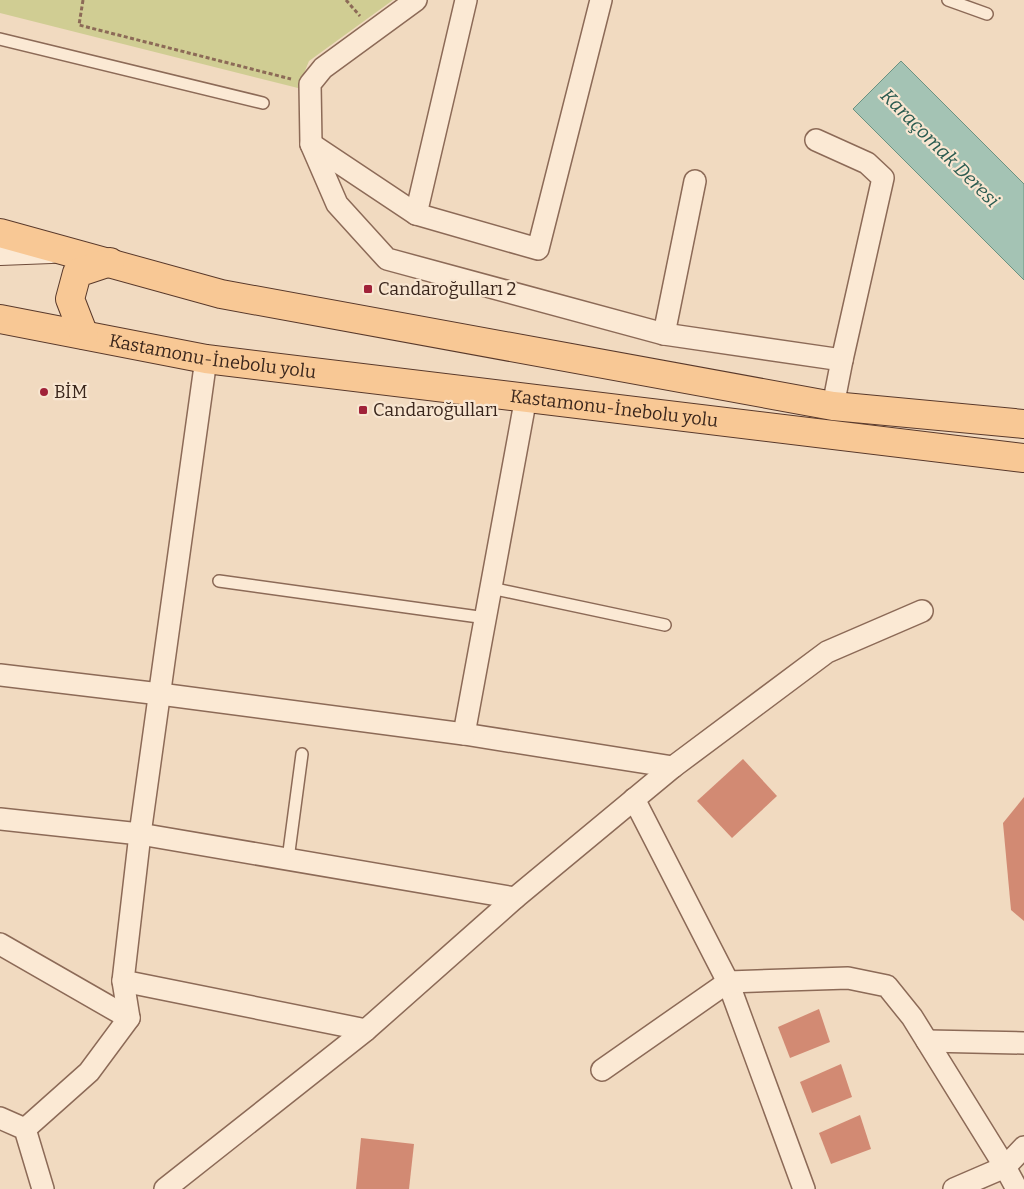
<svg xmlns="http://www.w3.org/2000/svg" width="1024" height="1189" font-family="Bitter,serif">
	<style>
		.green { fill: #d0cd93 }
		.water { fill: #a4c3b4; stroke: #6a9281 }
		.building { fill: #d28a73 }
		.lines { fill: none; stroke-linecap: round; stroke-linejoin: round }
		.service-casing { stroke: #8c6a57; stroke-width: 14 }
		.minor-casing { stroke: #8c6a57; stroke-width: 24 }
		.secondary-casing { stroke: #6e4b3a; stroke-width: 30 }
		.primary-casing { stroke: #59392b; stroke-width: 30 }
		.path { stroke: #8c6a57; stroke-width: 3; stroke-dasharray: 4 2.5; stroke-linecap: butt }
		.service { stroke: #fbe9d4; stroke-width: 11 }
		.minor { stroke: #fbe9d4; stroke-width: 21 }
		.secondary { stroke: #fbe9d4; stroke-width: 28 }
		.primary { stroke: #f8c895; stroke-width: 28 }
		.poi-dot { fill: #a02239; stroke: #f8e6d1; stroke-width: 2 }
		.labels { text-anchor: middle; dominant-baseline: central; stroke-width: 4.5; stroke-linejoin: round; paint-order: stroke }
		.poi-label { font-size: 18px; fill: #3a261c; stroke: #f8e6d1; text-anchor: start }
		.street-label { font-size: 18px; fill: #3a261c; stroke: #f8e6d1 }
		.water-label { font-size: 19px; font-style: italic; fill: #2a5b50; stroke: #f8e6d1 }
	</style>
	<rect width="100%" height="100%" fill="#f1dac0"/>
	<!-- green -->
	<path class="green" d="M0,0H393L309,61L298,88L0,13Z"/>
	<!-- water -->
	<path class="water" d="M901,61L1024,184V280L853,109Z"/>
	<!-- building -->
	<g class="building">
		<path d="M743,759L777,796L732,838L697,801Z"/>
		<path d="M1024,797V921L1011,910L1003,823Z"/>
		<path d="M819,1009L830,1042L790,1058L778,1027Z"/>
		<path d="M841,1064L852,1097L812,1113L800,1082Z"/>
		<path d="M860,1115L871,1149L831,1164L819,1133Z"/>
		<path d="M361,1138L414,1144L409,1189H356Z"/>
	</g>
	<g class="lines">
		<!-- service casing -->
		<g class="service-casing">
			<g id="service">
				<path d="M948,0L987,14"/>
				<path d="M0,39L263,103"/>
				<path d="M219,581L486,618"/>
				<path d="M491,588L665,625"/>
				<path d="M288,859L302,754"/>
			</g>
		</g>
		<!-- minor casing -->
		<g class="minor-casing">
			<g id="minor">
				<path d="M416,0L323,68L310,84L311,144L337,204L387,259L664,334L842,360L833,406"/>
				<path d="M816,140L867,163L883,178L842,360"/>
				<path d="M311,144L416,214L538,249L601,0"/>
				<path d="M416,214L466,0"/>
				<path d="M664,334L695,181"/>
				<path d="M206,359L140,834L123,981L366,1030"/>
				<path d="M0,675L160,694L464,734L673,767"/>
				<path d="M464,734L526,397"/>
				<path d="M634,799L728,982L804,1189"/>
				<path d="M0,819L140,834L515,898"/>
				<path d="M0,944L129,1018"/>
				<path d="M927,1041L1024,1043"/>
				<path d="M602,1070L728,982L848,978L887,986L912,1017L1005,1167L1017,1189"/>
				<path d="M0,1118L25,1129L43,1189"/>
				<path d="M25,1129L89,1072L129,1018L123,981"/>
				<path d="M165,1189L366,1030L515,898L673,767L827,652L922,611"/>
				<path d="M954,1189L1005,1167L1024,1147"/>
			</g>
		</g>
		<!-- secondary casing -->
		<g class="secondary-casing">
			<path id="secondary" d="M0,251L51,249"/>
		</g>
		<!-- primary casing -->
		<g class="primary-casing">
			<g id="primary">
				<path d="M0,233L221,294L833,406L1024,424"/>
				<path id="s1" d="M0,319L206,359L1024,458"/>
				<path d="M84,335L70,299L77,273L110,262"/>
			</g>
		</g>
		<!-- path -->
		<g class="path">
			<path d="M83,0L79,25L291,79"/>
			<path d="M346,0L360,16"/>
		</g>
		<!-- service -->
		<use href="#service" class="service"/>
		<!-- minor -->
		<use href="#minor" class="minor"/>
		<!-- secondary -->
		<use href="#secondary" class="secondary"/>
		<!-- primary -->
		<use href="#primary" class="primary"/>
	</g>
	<!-- markers -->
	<g class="poi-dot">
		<rect x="363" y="284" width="10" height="10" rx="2.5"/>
		<circle cx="44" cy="392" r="5"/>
		<rect x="358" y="405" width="10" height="10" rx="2.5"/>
	</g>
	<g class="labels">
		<!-- poi labels -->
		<g class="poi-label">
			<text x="378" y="289">Candaroğulları 2</text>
			<text x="54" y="392">BİM</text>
			<text x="373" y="410">Candaroğulları</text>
		</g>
		<!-- street labels -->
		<g class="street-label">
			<text stroke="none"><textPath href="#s1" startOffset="216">Kastamonu-İnebolu yolu</textPath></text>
			<text stroke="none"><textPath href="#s1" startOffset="621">Kastamonu-İnebolu yolu</textPath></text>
		</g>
		<!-- water labels -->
		<g class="water-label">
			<text transform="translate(940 148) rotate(45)">Karaçomak Deresi</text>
		</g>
	</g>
</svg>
